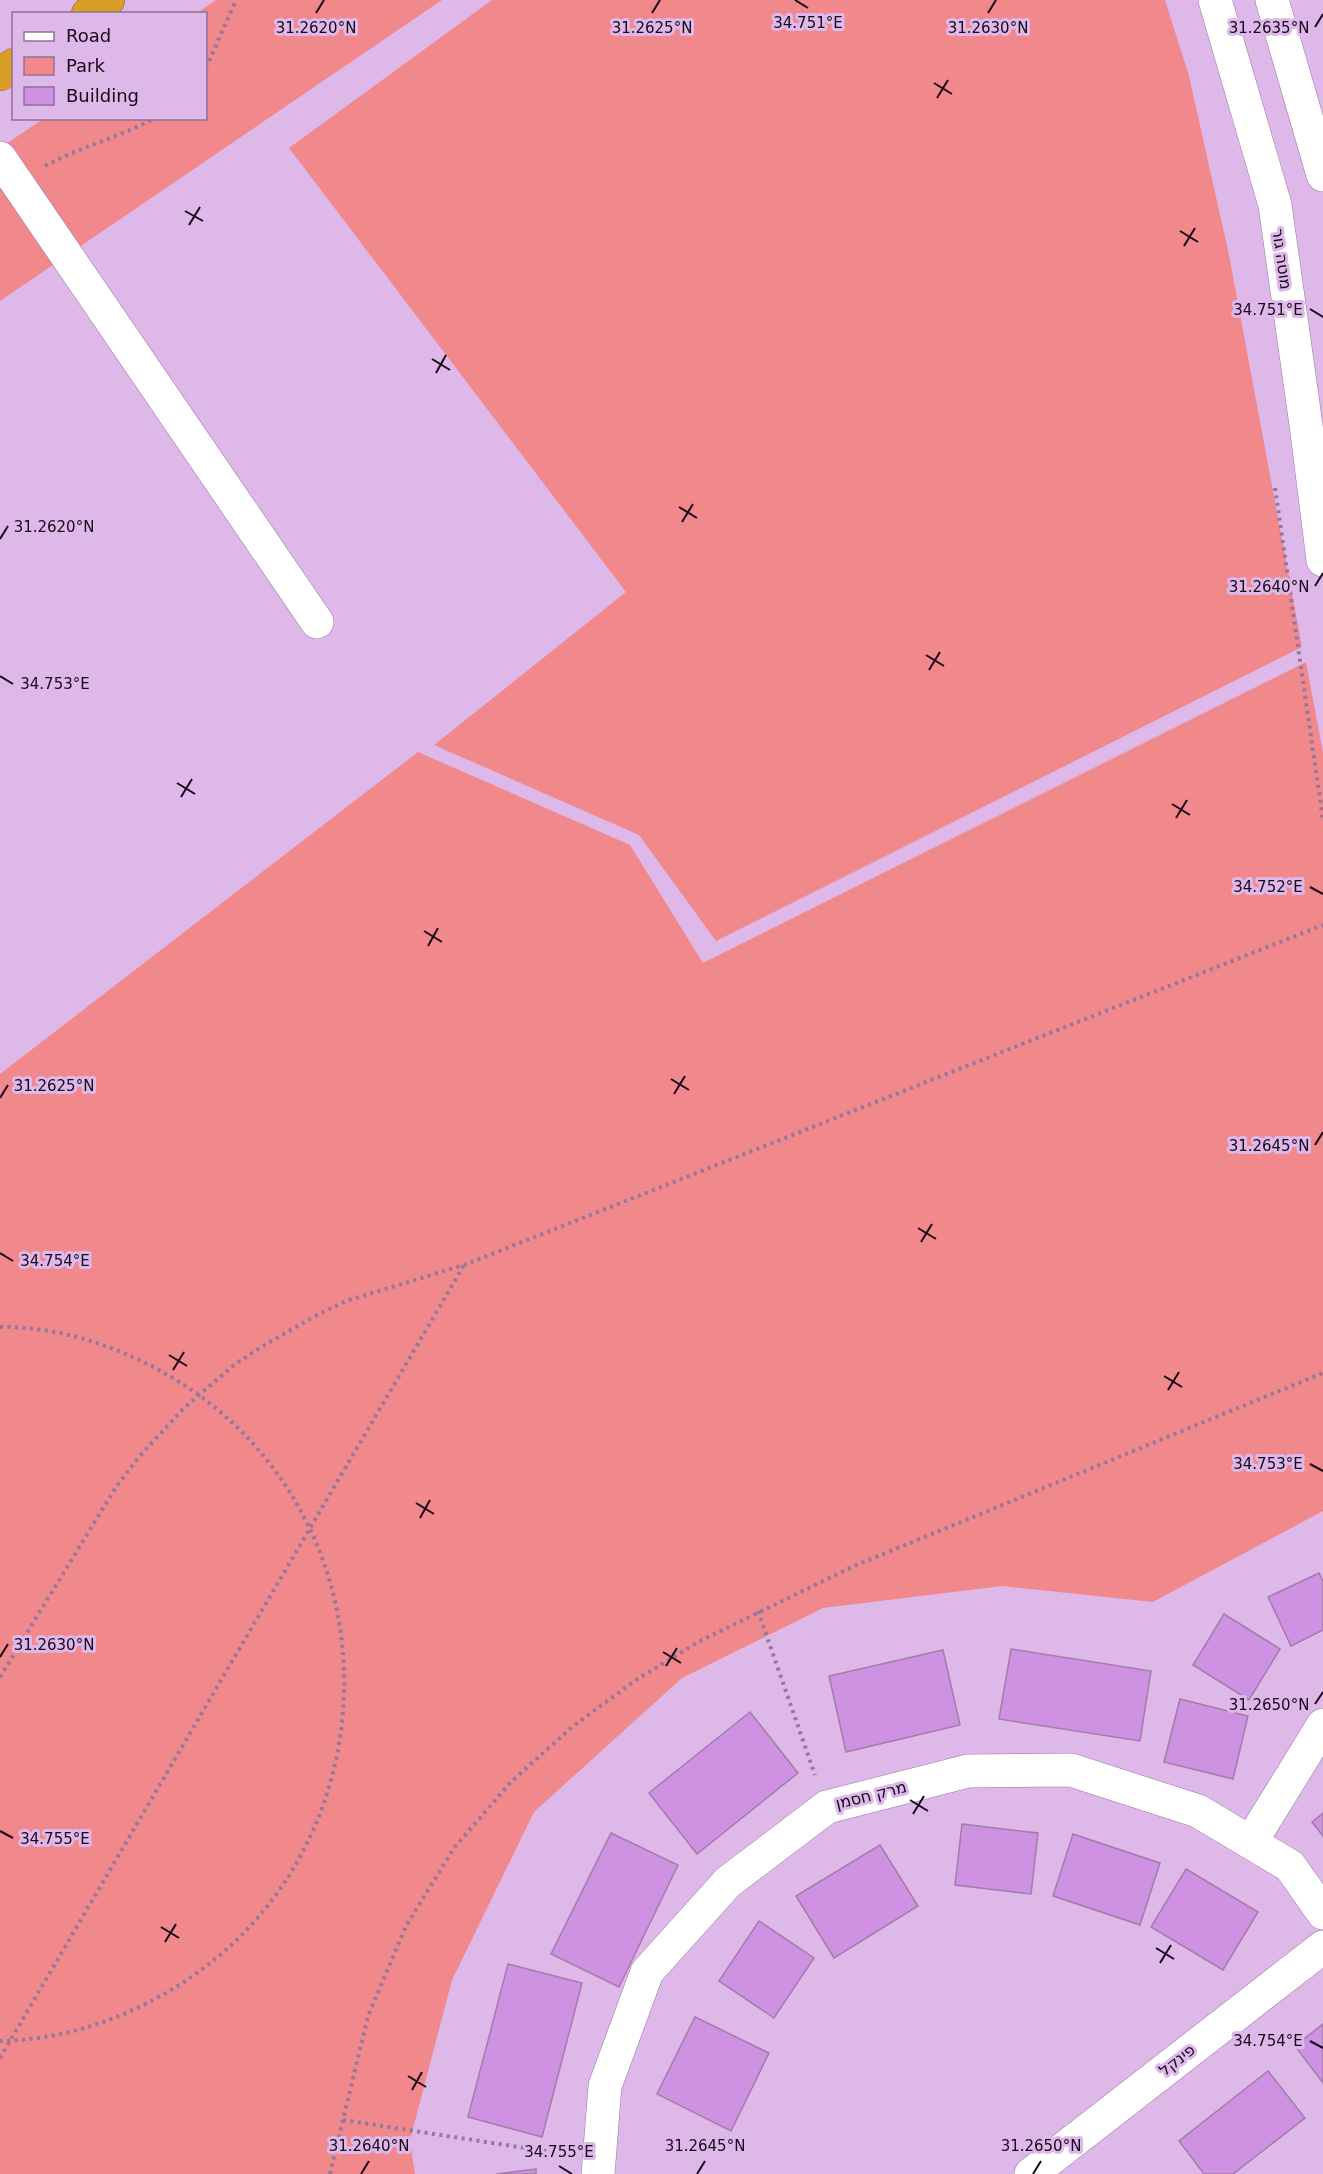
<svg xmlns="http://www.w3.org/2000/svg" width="1323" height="2174" font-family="'DejaVu Sans',Heebo,sans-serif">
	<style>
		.green { fill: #f1888b }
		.building { fill: #cf91e1; stroke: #a17dab; stroke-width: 1.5 }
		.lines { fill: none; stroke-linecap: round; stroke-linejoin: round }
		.minor-casing { stroke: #9a76a4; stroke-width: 34 }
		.highway-casing { stroke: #966921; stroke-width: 34 }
		.path { stroke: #94779c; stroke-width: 4; stroke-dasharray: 3 4.5; stroke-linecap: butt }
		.minor { stroke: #fff; stroke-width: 33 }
		.highway { stroke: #da9d25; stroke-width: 33 }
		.ticks { fill: none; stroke: #17091a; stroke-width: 2 }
		.labels { text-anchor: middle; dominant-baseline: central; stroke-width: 6; stroke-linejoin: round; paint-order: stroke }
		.street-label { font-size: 16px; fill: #17091a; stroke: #deb8e9 }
		.ticks-label { font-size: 15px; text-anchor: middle; fill: #17091a; stroke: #deb8e9; stroke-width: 6; stroke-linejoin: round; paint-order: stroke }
	</style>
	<rect width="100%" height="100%" fill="#deb8e9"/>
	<!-- green -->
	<g class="green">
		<path d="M216,0H442L0,301V148L43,119L206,118V14L197,13Z"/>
		<path d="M492,0H1165L1189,76L1229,255L1302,647L716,941L639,835L434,745L626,592L289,148Z"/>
		<path d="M1306,662L1323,753V1511L1153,1602L1002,1586L823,1608L682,1678L534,1812L452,1980L410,2140L415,2174H0V1074L418,752L630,845L703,963Z"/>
	</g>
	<!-- building -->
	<g class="building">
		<path d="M1319,1573L1323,1581V1630L1291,1646L1268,1597Z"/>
		<path d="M1224,1614L1280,1649L1249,1700L1193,1665Z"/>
		<path d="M1011,1649L1151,1671L1140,1741L999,1719Z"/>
		<path d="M943,1650L960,1725L846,1752L829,1676Z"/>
		<path d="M1180,1699L1248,1716L1233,1779L1164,1762Z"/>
		<path d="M750,1712L798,1773L697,1854L649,1793Z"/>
		<path d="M1323,1813V1836L1312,1822Z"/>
		<path d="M962,1824L1038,1833L1031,1894L955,1885Z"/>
		<path d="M611,1833L678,1865L619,1987L551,1954Z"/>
		<path d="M1073,1834L1160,1863L1140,1925L1053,1896Z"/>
		<path d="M880,1845L918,1906L834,1958L796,1896Z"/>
		<path d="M1186,1869L1258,1912L1223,1970L1151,1927Z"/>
		<path d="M759,1921L814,1958L774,2018L719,1981Z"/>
		<path d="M508,1964L582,1983L542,2137L468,2117Z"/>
		<path d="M695,2017L769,2053L731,2131L657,2094Z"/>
		<path d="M1323,2024V2083L1295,2046Z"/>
		<path d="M1268,2071L1305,2118L1233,2174H1204L1179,2141Z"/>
		<path d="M536,2169V2174H496Z"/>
	</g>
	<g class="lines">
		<!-- minor casing -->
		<g class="minor-casing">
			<g id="minor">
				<path d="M1215,0L1275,205L1306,425L1323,560"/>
				<path d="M1272,0L1323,175"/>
				<path d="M0,158L317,622"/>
				<path d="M1251,1842L1323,1725"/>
				<path d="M598,2174L605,2086L647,1972L728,1882L827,1807L968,1771L1071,1770L1198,1811L1290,1866L1323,1913"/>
				<path d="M1031,2174L1323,1947"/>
			</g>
		</g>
		<!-- highway casing -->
		<g class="highway-casing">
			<g id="highway">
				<path d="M88,14L108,0"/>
				<path d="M0,74L14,65"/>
			</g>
		</g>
		<!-- path -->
		<g class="path">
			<path d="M206,68L236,0"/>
			<path d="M45,166C80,147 120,137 155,118"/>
			<path d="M1275,488L1323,819"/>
			<path d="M0,1327C69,1326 140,1354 196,1393C411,1547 388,1878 153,2000C106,2025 54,2040 0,2041"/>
			<path d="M758,1611L815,1775"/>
			<path d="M0,1677L116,1487L138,1458L184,1408L234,1365L261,1347L317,1315L346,1301L464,1265L1323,925"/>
			<path d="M0,2058L464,1265"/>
			<path d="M343,2120L564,2154"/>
			<path d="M330,2174L368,2016L406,1926L454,1848L511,1782L572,1727L636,1680L698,1642L854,1566L1323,1373"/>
		</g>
		<!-- minor -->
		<use href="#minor" class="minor"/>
		<!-- highway -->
		<use href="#highway" class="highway"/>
	</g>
	<!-- ticks -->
	<path class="ticks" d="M795,0L808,8M316,13L324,0M652,13L660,0M988,13L996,0M1315,27L1323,14M934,83L952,94M937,98L948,80M185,211L203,221M189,225L200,207M1180,231L1198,242M1184,246L1195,228M1310,309L1323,317M432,359L450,370M436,373L446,355M679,507L697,518M682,522L693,504M0,539L8,526M1315,586L1323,573M926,655L944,666M929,670L940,652M0,676L13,684M177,783L195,794M181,797L192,779M1172,804L1190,815M1176,818L1187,800M1310,887L1323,894M424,931L442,942M428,946L438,928M671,1079L689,1090M674,1094L685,1076M0,1098L8,1085M1315,1145L1323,1132M918,1228L936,1239M921,1242L932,1224M0,1253L13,1261M169,1355L187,1366M173,1370L184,1352M1164,1376L1182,1387M1168,1390L1179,1372M1310,1464L1323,1471M416,1503L434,1514M420,1518L430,1500M663,1652L681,1663M0,1657L8,1644M666,1666L677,1648M1315,1704L1323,1692M910,1800L928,1811M913,1814L924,1796M0,1831L13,1838M161,1927L179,1938M165,1942L176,1924M1156,1948L1174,1959M1160,1963L1171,1945M1310,2041L1323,2048M408,2076L426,2087M412,2090L422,2072M559,2166L572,2174M361,2174L369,2161M697,2174L705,2161M1033,2174L1041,2161"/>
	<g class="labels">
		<!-- street labels -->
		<g class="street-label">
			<text transform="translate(1282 259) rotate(82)">מוטה גור</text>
			<text transform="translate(871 1795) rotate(-14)">מרק חסמן</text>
			<text transform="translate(1177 2060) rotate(-38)">פינקל</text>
		</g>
	</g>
	<g class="ticks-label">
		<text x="808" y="28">34.751°E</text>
		<text x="1269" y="33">31.2635°N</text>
		<text x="988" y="33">31.2630°N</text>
		<text x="316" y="33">31.2620°N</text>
		<text x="652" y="33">31.2625°N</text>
		<text x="1268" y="315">34.751°E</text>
		<text x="54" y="532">31.2620°N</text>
		<text x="1269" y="592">31.2640°N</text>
		<text x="55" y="689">34.753°E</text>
		<text x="1268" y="892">34.752°E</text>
		<text x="54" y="1091">31.2625°N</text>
		<text x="1269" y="1151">31.2645°N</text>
		<text x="55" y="1266">34.754°E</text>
		<text x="1268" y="1469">34.753°E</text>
		<text x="54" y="1650">31.2630°N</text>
		<text x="1269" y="1710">31.2650°N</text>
		<text x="55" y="1844">34.755°E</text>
		<text x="1268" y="2046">34.754°E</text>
		<text x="369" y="2151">31.2640°N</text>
		<text x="705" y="2151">31.2645°N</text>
		<text x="1041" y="2151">31.2650°N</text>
		<text x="559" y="2157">34.755°E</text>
	</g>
	<!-- legend -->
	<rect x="12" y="12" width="195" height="108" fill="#deb8e9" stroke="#8e7296" stroke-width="1.5"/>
	<rect x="24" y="32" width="30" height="9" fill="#ffffff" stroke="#8e7296" stroke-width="1.5"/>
	<text x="66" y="42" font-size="18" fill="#17091a">Road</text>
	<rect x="24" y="57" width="30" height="18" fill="#f1888b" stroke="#8e7296" stroke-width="1.5"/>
	<text x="66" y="72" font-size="18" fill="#17091a">Park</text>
	<rect x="24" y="87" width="30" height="18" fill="#cf91e1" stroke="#8e7296" stroke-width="1.5"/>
	<text x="66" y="102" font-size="18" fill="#17091a">Building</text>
</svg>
